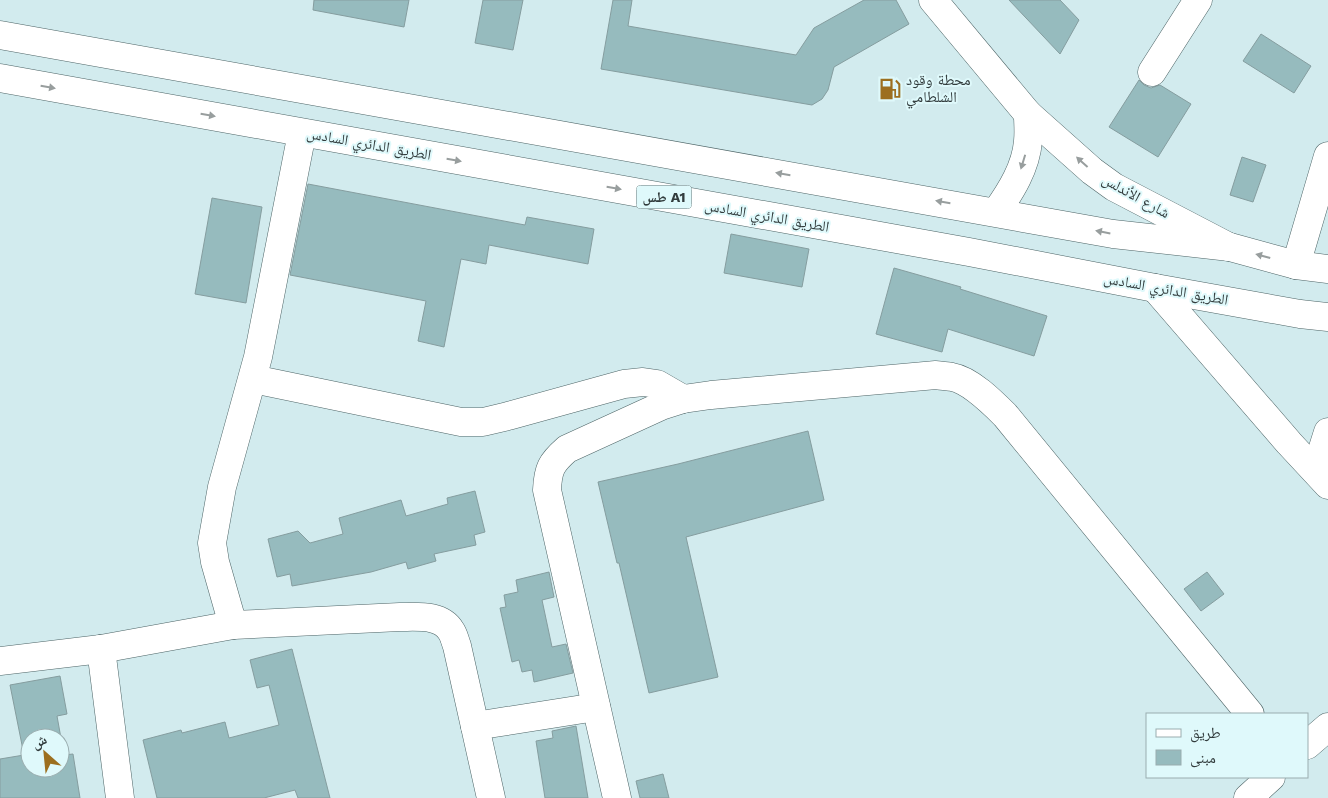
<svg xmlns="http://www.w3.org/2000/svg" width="1328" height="798" font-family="'Work Sans','Noto Naskh Arabic',sans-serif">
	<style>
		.building { fill: #96bbbe; stroke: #859d9f; fill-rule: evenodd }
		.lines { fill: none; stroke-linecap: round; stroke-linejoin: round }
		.minor-casing { stroke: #4d6466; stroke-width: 29 }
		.major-casing { stroke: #4d6466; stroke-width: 29 }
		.highway-casing { stroke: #4d6466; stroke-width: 29 }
		.minor { stroke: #fff; stroke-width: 28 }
		.major { stroke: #fff; stroke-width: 28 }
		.highway { stroke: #fff; stroke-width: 28 }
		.oneway { fill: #989e9e }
		.labels { text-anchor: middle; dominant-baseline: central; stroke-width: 4; stroke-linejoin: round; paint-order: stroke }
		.shield { fill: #dff9fb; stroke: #667576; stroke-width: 1 }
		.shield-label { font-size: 14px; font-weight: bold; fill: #323c3d }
		.poi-label { font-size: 15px; fill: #323c3d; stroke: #dff9fb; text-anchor: start }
		.street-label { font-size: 15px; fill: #323c3d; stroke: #dff9fb }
	</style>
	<rect width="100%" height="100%" fill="#d2ebee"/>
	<!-- building -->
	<g class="building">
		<path d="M314,0H409L404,27L313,10Z"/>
		<path d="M483,0H523L513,50L475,43Z"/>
		<path d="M613,0H632L628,26L796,55L814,28L864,0H896L909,24L834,67L828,90L822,99L812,105L601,69Z"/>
		<path d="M1009,0H1060L1079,20L1060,54Z"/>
		<path d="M1261,34L1311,66L1294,93L1243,61Z"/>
		<path d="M1139,80L1144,85L1151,88L1160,85L1191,104L1158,157L1109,127Z"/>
		<path d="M1242,157L1266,165L1253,202L1230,195Z"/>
		<path d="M308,184L525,225L527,217L594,229L588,264L489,245L486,264L461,259L444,347L418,341L426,301L290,275Z"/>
		<path d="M212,198L262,207L246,303L195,294Z"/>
		<path d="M731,234L809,249L802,287L724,273Z"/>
		<path d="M894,268L961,287L960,289L1047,316L1034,356L948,329L942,352L876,334Z"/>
		<path d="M808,431L824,500L686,537L718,677L649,693L619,563H617L598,482L678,464Z"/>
		<path d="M475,491L485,532L474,535L476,545L434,554L436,561L408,569L406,562L371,572L292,586L290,574L277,577L268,539L298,531L310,543L343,534L339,518L401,500L406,516L448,504L447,498Z"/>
		<path d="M549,572L554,597L542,600L552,647L566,644L573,673L534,682L532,670L522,672L519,660L512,662L500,608L506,607L504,595L518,592L516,580Z"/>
		<path d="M1207,572L1224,594L1201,611L1184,589Z"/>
		<path d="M292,649L330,798H298L295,790L264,798H157L143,740L181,730L182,733L225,722L229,738L279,725L269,685L257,688L250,660Z"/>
		<path d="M60,676L67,714L57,716L64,755L73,754L80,798H0V759L24,755L10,685ZM30,738H60V768H30Z"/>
		<path d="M576,726L588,798H545L536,741L553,738L552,731Z"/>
		<path d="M663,774L669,798H640L636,781Z"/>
	</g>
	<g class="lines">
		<!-- minor casing -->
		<g class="minor-casing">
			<g id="minor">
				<path d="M1152,72L1198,0"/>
				<path d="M1296,265L1328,156"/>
				<path d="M1155,288L1289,443L1328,485"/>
				<path d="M253,379L461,422H483L508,416L624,384L643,382L657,384L683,399"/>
				<path d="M233,625L215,562L212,543L222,487L258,357L302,133"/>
				<path d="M101,649L120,798"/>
				<path d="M0,661L101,649L233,625L400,617C417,617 441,614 451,631C454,635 455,641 457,646L491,798"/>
				<path d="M475,726L596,707"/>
				<path d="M1307,745L1328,727"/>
				<path d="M617,798L547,490C548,469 551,463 567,449L661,406L683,399L711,395L936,375C941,376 947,376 952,377C970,380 992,402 1005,415L1250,714"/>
				<path d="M1248,798L1271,777"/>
			</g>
		</g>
		<!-- major casing -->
		<g class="major-casing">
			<g id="major">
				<path d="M933,0L1028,114L1092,171L1114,187L1229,247"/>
				<path d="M996,212C1011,191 1026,167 1028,141C1029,132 1028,123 1028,114"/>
			</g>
		</g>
		<!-- highway casing -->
		<g class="highway-casing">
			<g id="highway">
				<path d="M0,35L1113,234L1230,247L1296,265L1328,269"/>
				<path d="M0,78L969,252L1155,288L1300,314L1328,317"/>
				<path d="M1316,470L1328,432"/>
			</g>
		</g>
		<!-- minor -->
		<use href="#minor" class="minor"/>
		<!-- major -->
		<use href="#major" class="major"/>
		<!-- highway -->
		<use href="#highway" class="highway"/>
	</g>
	<!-- one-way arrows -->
	<defs><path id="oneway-solid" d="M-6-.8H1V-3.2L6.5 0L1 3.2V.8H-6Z" transform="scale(1.25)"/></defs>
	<g class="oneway">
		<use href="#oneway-solid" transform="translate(48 87) rotate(10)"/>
		<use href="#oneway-solid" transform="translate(208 115) rotate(10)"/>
		<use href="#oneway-solid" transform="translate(454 160) rotate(10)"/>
		<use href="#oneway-solid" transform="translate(1023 162) rotate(107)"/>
		<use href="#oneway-solid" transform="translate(1082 162) rotate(-138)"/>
		<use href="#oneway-solid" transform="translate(783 174) rotate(-170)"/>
		<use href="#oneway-solid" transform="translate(614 188) rotate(10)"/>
		<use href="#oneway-solid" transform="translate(943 202) rotate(-170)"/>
		<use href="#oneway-solid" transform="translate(1103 232) rotate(-169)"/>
		<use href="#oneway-solid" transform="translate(1263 256) rotate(-165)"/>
	</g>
	<!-- icons -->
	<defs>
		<g id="fuel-bare" transform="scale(1.725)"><path d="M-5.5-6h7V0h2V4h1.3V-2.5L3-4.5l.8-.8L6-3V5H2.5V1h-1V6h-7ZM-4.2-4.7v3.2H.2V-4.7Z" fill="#9c6f1f" stroke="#dff9fb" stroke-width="2.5" paint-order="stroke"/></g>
	</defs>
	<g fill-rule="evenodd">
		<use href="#fuel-bare" x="890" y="89"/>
	</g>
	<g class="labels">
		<!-- shield labels -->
		<rect class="shield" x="636.5" y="185.5" width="55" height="23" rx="4"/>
		<g class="shield-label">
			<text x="664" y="197">طس A1</text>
		</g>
		<!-- poi labels -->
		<g class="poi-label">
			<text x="906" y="80">محطة وقود<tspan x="906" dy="17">الشلطامي</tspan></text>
		</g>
		<!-- street labels -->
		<g class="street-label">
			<text transform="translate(369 144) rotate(10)">الطريق الدائري السادس</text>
			<text transform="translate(1136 196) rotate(29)">شارع الأندلس</text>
			<text transform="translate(767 216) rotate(10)">الطريق الدائري السادس</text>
			<text transform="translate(1166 289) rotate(10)">الطريق الدائري السادس</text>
		</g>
	</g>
	<!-- legend -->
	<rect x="1146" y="713" width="162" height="65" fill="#dff9fb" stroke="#9aadaf"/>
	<rect x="1156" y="729" width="25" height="8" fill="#ffffff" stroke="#9aadaf"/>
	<text x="1190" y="738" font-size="15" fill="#323c3d">طريق</text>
	<rect x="1156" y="750" width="25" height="15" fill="#96bbbe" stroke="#9aadaf"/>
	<text x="1190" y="763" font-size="15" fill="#323c3d">مبنى</text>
	<!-- north arrow -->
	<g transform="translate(45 753) rotate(333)"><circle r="24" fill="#dff9fb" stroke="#9aadaf"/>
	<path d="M0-4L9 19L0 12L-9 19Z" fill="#9c6f1f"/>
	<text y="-8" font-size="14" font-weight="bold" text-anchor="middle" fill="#323c3d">ش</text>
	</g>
</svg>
